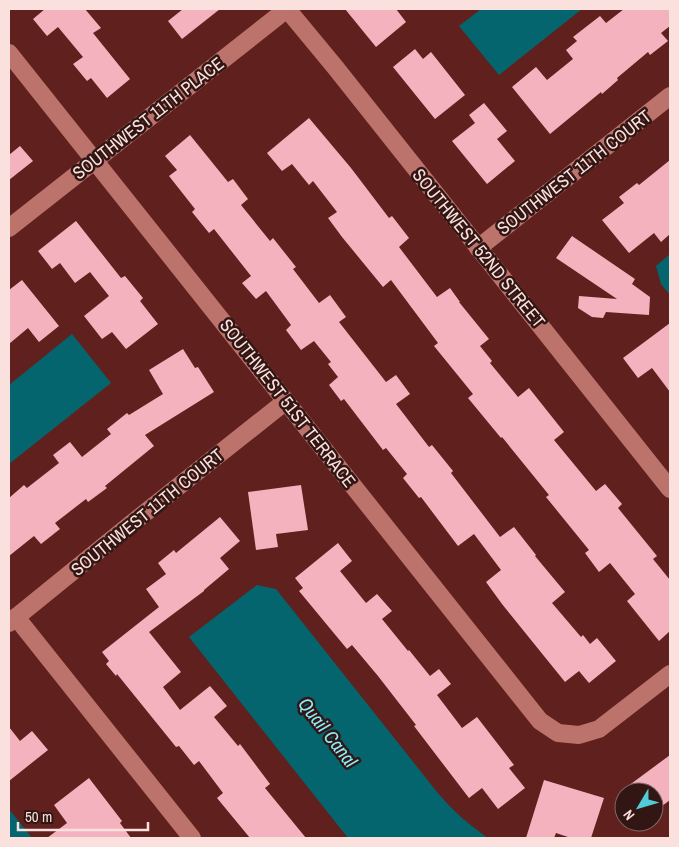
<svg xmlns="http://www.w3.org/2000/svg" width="679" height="847" font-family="'Archivo Narrow',sans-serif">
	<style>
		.water { fill: #04656f }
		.building { fill: #f4b2bf }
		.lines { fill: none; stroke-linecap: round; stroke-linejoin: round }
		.minor { stroke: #bc736c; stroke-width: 18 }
		.labels { text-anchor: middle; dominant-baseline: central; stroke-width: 5; stroke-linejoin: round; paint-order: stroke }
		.street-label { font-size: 18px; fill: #fae1dd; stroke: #321614 }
		.water-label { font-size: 19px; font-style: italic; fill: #8aeffc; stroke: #321614 }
	</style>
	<rect width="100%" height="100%" fill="#60201d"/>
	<!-- water -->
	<g class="water">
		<path d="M481,9H582L499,75L459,26Z"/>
		<path d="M670,254V295L661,284L656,266Z"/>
		<path d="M72,334L111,383L9,464V385Z"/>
		<path d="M257,585L276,589L437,792C452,810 469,825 488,838H348L189,637Z"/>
		<path d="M9,809L32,838H9Z"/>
	</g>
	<!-- building -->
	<g class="building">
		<path d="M45,9H85L101,28L93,33L130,79L107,98L91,78L87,81L73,64L83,57L58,27L47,36L33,19Z"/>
		<path d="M183,9H220L182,39L168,21Z"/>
		<path d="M345,9H396L406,22L376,47Z"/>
		<path d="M624,9H670V26L661,33L668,41L650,55L648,52L617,78L618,80L602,94L601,92L550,134L512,87L536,67L547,80L573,59L566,50L577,41L573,37L600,16L606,23Z"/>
		<path d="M415,49L423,59L431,52L465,95L435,119L393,67Z"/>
		<path d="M484,103L507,131L497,139L515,161L487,184L452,141L475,123L469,115Z"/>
		<path d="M309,118L351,168L389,218L392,216L409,238L399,247L437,297L450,288L460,302H459L489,339L480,346L492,361L490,363L518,397L529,388L564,432L554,440L596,491L605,484L622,504L618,508L657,556L653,559L670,580V631L659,641L627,601L635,594L610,563L599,572L585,553L589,550L546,497L549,495L502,437L501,438L468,398L473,394L434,346L438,343L391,280L383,287L342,237L328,218L337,212L313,181L309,185L292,164L282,171L267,153Z"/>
		<path d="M190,135L228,182L233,179L248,199L241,205L270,241L273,238L296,267L293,269L319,303L330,295L346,317L339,322L386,382L396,375L410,394L396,404L429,447L432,445L453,471L451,473L500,537L514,527L536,555L535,556L565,592L552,603L581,637L583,635L590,644L597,638L616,661L589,683L579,671L565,682L502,604L486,582L501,570L474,534L458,546L421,497L419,498L403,478L407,474L386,448L383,450L344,399L341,401L329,385L338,377L328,364L331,362L314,341L301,350L286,330L291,325L266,291L256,299L242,283L251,276L214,229L209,233L192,212L195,209L169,176L177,170L165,156Z"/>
		<path d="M20,146L33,161L9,180V155Z"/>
		<path d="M670,160V234L661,242L654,233L629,253L602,220L624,203L619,197L637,183L639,185Z"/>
		<path d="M76,221L121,278L125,276L143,298L140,301L158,324L126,349L112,332L102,339L84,316L109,296L90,272L75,283L60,263L52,269L38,251Z"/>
		<path d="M572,236L635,279L632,284L650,297L649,315L606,312L603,318L592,317L578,308L579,296L617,299L556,258Z"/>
		<path d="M22,280L59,326L39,342L28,328L9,344V290Z"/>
		<path d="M670,323V392L652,368L638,378L623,358Z"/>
		<path d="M183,349L195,368L198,367L214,392L145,435L154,446L105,486L107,488L88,502L86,499L55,523L60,529L41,544L34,536L9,556V498L24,485L27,488L59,463L53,455L70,442L82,457L111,434L107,429L127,413L129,415L163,394L149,370Z"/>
		<path d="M301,485L308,530L276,534L278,547L256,550L248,492Z"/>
		<path d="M220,517L240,541L220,558L229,569L204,590V591L149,632L181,672L163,687L180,710L210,686L227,706L214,717L238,746L240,744L270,784L265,788L306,838H250L217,798L223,793L199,761L194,765L179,746L176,747L117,674L116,676L106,664L109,661L102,652L159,607L146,589L166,574L158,563L174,550L176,553Z"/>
		<path d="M338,543L352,561L340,571L366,603L377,594L392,611L382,619L408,651L409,650L430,676L439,669L451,684L437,695L462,728L477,717L514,765L509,768L525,788L498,809L482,788L469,798L414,726L416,725L378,676L352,645L347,649L299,591L303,588L295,578Z"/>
		<path d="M9,727L20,741L32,731L48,750L9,781Z"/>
		<path d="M670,755V800L654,812V792H620Z"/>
		<path d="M89,778L122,821L120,823L131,838H47L67,823L54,805Z"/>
		<path d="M544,780L604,798L591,838H571L556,833L554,838H526Z"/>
	</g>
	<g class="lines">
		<!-- minor -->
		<g class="minor">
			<path d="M287,9L335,67L670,489"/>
			<path d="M9,53L540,721L558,733L579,735L599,729L670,674"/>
			<path d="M9,228L287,9"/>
			<path d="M478,248L670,96"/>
			<path d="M16,617L192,838"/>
			<path d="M9,623L131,524L286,401"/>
		</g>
	</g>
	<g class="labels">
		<!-- street labels -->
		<g class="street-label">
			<text transform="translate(148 118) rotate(-38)">SOUTHWEST 11TH PLACE</text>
			<text transform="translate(574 172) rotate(-38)">SOUTHWEST 11TH COURT</text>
			<text transform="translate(479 248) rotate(51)">SOUTHWEST 52ND STREET</text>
			<text transform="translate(288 403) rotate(52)">SOUTHWEST 51ST TERRACE</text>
			<text transform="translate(147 512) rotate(-39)">SOUTHWEST 11TH COURT</text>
		</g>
		<!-- water labels -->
		<g class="water-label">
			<text transform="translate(328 732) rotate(52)">Quail Canal</text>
		</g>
	</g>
	<!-- border -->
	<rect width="679" height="847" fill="none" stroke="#fae1dd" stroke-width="20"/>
	<!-- north arrow -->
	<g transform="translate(639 807) rotate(232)"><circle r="24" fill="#321614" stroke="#826764"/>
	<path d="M0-4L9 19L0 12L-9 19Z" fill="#52cbd9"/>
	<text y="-8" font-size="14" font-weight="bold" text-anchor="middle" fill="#fae1dd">N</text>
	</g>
	<!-- scale -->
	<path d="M18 822v8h130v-8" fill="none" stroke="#fae1dd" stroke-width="2.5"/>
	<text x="25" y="822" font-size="15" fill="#fae1dd" stroke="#321614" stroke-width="4" paint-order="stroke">50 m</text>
</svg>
